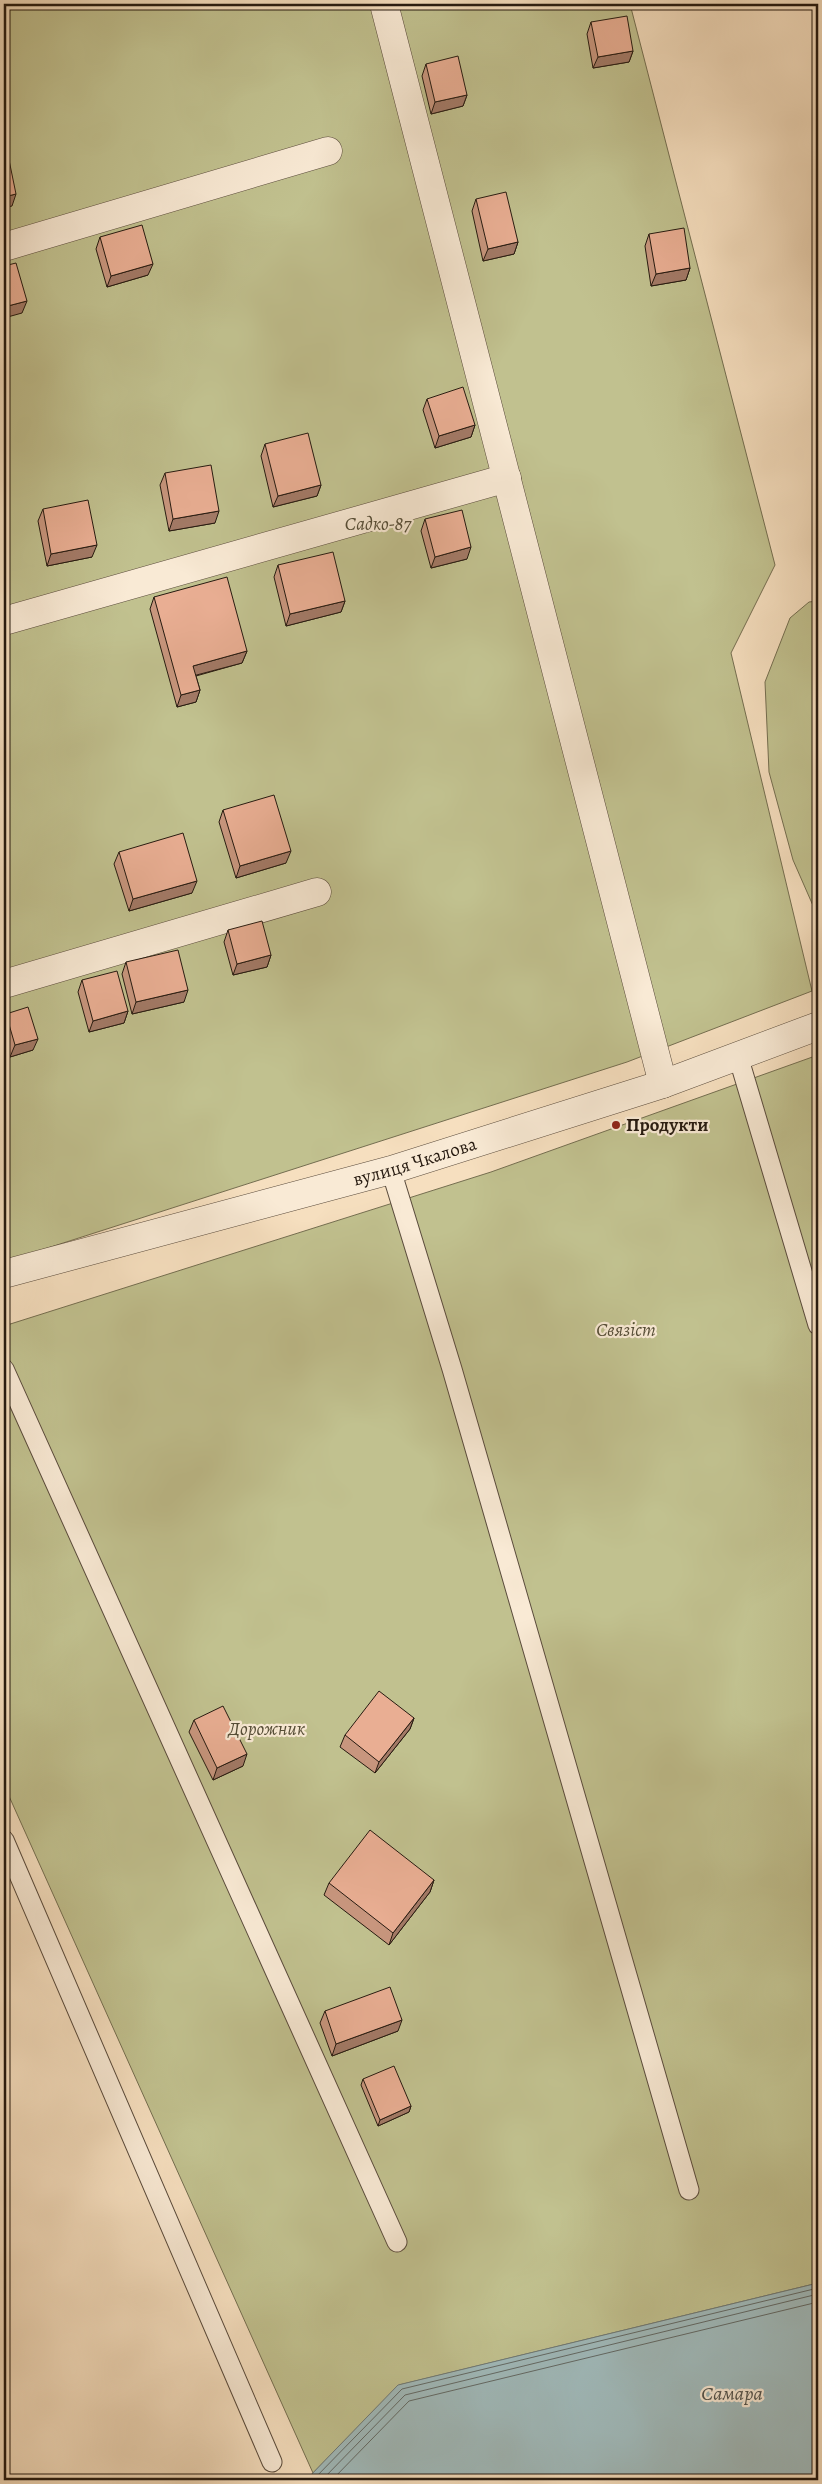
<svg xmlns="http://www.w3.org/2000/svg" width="822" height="2484" font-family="Alegreya,serif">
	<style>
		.green { fill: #c1c18f; stroke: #746e50 }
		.water { fill: #a0babb; stroke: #6f7a77 }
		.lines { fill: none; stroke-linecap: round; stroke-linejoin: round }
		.shore { stroke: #636a66; stroke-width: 1 }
		.lane-casing { stroke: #5a4b3c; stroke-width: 21 }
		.street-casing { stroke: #5a4b3c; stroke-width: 29 }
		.lane { stroke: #f9ead5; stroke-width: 19 }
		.street { stroke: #f9ead5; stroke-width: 28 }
		.wall { fill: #c8967e; stroke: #261a10 }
		.shaded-wall { fill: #a37a67; stroke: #261a10 }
		.building { fill: #e9ae93; stroke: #261a10 }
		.poi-dot { fill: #8f2418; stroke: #f9ead5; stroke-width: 2 }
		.labels { text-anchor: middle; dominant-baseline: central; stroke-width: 4.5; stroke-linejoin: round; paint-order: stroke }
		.park-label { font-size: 19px; font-style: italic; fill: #544c36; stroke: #f9ead5 }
		.poi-label { font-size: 19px; font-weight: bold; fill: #261a10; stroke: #f9ead5; text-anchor: start }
		.street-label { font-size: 19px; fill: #261a10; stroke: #f9ead5 }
		.water-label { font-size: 20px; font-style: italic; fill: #51524c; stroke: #f9ead5 }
	</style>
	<rect width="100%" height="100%" fill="#f6dfbf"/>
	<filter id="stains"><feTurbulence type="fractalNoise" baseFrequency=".004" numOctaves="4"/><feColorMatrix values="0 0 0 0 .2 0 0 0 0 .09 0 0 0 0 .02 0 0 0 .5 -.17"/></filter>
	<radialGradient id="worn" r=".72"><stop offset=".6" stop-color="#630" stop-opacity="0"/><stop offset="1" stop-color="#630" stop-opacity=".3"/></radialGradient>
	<!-- green -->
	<g class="green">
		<path d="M4,4H630L775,565L731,653L812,991L627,1062L4,1262Z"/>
		<path d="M818,601V917L793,860L769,772L765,682L790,618L809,602Z"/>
		<path d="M818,1055V2283L399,2385L313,2473L4,1785V1326L491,1172Z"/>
	</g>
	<!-- water -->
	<path class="water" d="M818,2283V2480H306L398,2385Z"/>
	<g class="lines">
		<!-- shore -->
		<g class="shore">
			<path d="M313,2480L402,2389L818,2288"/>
			<path d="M322,2480L405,2395L818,2294"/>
			<path d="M332,2480L409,2401L818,2302"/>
		</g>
		<!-- lane casing -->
		<g class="lane-casing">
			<g id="lane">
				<path d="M738,1056L818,1325"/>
				<path d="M391,1170L452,1369L689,2190"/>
				<path d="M4,1369L397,2242"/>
				<path d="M4,1840L272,2462"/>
			</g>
		</g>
		<!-- street casing -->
		<g class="street-casing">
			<g id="street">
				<path d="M384,4L663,1084"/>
				<path d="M4,247L328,151"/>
				<path d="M4,621L507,478"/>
				<path d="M4,984L317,892"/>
				<path id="s1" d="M4,1274L391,1170L663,1084L818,1026"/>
			</g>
		</g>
		<!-- lane -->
		<use href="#lane" class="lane"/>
		<!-- street -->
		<use href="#street" class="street"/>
	</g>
	<!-- wall -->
	<g class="wall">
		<path d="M591,22L633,51L629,62L593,68L587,34Z"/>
		<path d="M426,64L467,95L463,106L431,114L422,76Z"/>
		<path d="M476,199L518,242L514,254L483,261L472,211Z"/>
		<path d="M649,234L690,268L686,280L651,286L645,246Z"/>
		<path d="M100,237L148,275L107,287L96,249Z"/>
		<path d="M427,399L475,425L471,437L435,448L423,410Z"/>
		<path d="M265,444L321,485L317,496L273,507L261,456Z"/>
		<path d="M165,473L215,523L169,531L160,485Z"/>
		<path d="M43,509L92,557L47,566L38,521Z"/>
		<path d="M425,519L467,559L431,568L421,531Z"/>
		<path d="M278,565L345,601L341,612L286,626L274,577Z"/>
		<path d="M154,597L247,651L242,663L196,676L200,690L196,702L177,707L150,609Z"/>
		<path d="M223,810L286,863L236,878L219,822Z"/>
		<path d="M119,852L192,893L129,911L114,864Z"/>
		<path d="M228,930L271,955L267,967L233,975L224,942Z"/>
		<path d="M126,962L184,1002L132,1014L122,974Z"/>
		<path d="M82,980L128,1011L124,1023L89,1032L78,992Z"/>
		<path d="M6,1014L33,1050L10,1057L4,1034V1019Z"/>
		<path d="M414,1718L410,1729L375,1773L340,1747L345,1735Z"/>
		<path d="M194,1720L243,1766L213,1780L189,1732Z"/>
		<path d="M434,1880L430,1892L389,1945L324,1895L329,1883Z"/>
		<path d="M325,2011L398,2031L332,2056L320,2023Z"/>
		<path d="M363,2079L411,2106L409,2112L378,2126L361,2085Z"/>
	</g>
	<!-- shaded-wall -->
	<g class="shaded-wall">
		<path d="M633,51L629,62L593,68L598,57Z"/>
		<path d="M467,95L463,106L431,114L435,102Z"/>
		<path d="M16,194L12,206L4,208V197Z"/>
		<path d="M518,242L514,254L483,261L488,249Z"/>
		<path d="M153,264L148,275L107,287L111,276Z"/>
		<path d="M690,268L686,280L651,286L656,274Z"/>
		<path d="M27,301L22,313L4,318V307Z"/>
		<path d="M475,425L471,437L435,448L439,436Z"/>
		<path d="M321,485L317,496L273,507L278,496Z"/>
		<path d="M219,511L215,523L169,531L173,519Z"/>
		<path d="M97,545L92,557L47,566L51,554Z"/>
		<path d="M471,547L467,559L431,568L435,557Z"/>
		<path d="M345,601L341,612L286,626L290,614Z"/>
		<path d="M247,651L242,663L189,677L193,666Z"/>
		<path d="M200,690L196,702L177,707L181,695Z"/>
		<path d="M291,851L286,863L236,878L240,866Z"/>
		<path d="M197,881L192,893L129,911L133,899Z"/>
		<path d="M271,955L267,967L233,975L237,964Z"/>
		<path d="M188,990L184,1002L132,1014L136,1002Z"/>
		<path d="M128,1011L124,1023L89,1032L93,1021Z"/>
		<path d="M38,1039L33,1050L10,1057L15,1045Z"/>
		<path d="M414,1718L410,1729L375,1773L379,1762Z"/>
		<path d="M247,1754L243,1766L213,1780L217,1768Z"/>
		<path d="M434,1880L430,1892L389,1945L393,1933Z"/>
		<path d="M402,2020L398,2031L332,2056L336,2044Z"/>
		<path d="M411,2106L409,2112L378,2126L380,2120Z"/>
	</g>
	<!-- building -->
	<g class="building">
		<path d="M627,16L633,51L598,57L591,22Z"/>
		<path d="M458,56L467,95L435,102L426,64Z"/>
		<path d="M8,155L16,194L4,197V156Z"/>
		<path d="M506,192L518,242L488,249L476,199Z"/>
		<path d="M142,225L153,264L111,276L100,237Z"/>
		<path d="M684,228L690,268L656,274L649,234Z"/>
		<path d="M16,263L27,301L4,307V266Z"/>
		<path d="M463,387L475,425L439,436L427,399Z"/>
		<path d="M308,433L321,485L278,496L265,444Z"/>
		<path d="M211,465L219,511L173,519L165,473Z"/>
		<path d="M88,500L97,545L51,554L43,509Z"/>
		<path d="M462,510L471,547L435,557L425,519Z"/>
		<path d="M333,552L345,601L290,614L278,565Z"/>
		<path d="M227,577L247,651L193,666L200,690L181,695L154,597Z"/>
		<path d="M274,795L291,851L240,866L223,810Z"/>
		<path d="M183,833L197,881L133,899L119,852Z"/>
		<path d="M262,921L271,955L237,964L228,930Z"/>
		<path d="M178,950L188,990L136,1002L126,962Z"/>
		<path d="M117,971L128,1011L93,1021L82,980Z"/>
		<path d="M28,1007L38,1039L15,1045L6,1014Z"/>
		<path d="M379,1691L414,1718L379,1762L345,1735Z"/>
		<path d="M223,1706L247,1754L217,1768L194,1720Z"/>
		<path d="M370,1830L434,1880L393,1933L329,1883Z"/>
		<path d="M390,1987L402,2020L336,2044L325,2011Z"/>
		<path d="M394,2066L411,2106L380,2120L363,2079Z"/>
	</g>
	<!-- markers -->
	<circle class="poi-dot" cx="616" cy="1125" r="5"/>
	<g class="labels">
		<!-- park labels -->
		<g class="park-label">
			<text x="378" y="524">Садко-87</text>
			<text x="626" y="1330">Связіст</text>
			<text x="267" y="1729">Дорожник</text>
		</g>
		<!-- poi labels -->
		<g class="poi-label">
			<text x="626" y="1125">Продукти</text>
		</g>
		<!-- street labels -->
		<g class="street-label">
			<text stroke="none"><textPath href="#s1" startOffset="426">вулиця Чкалова</textPath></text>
		</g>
		<!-- water labels -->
		<g class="water-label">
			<text x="732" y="2393">Самара</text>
		</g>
	</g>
	<!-- margin -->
	<rect width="822" height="2484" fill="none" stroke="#f6dfbf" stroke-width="20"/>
	<rect x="5" y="5" width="812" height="2474" fill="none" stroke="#261a10" stroke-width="2.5"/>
	<rect x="10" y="10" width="802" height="2464" fill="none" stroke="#261a10"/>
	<rect width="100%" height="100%" filter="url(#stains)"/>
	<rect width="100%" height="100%" fill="url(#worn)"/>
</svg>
